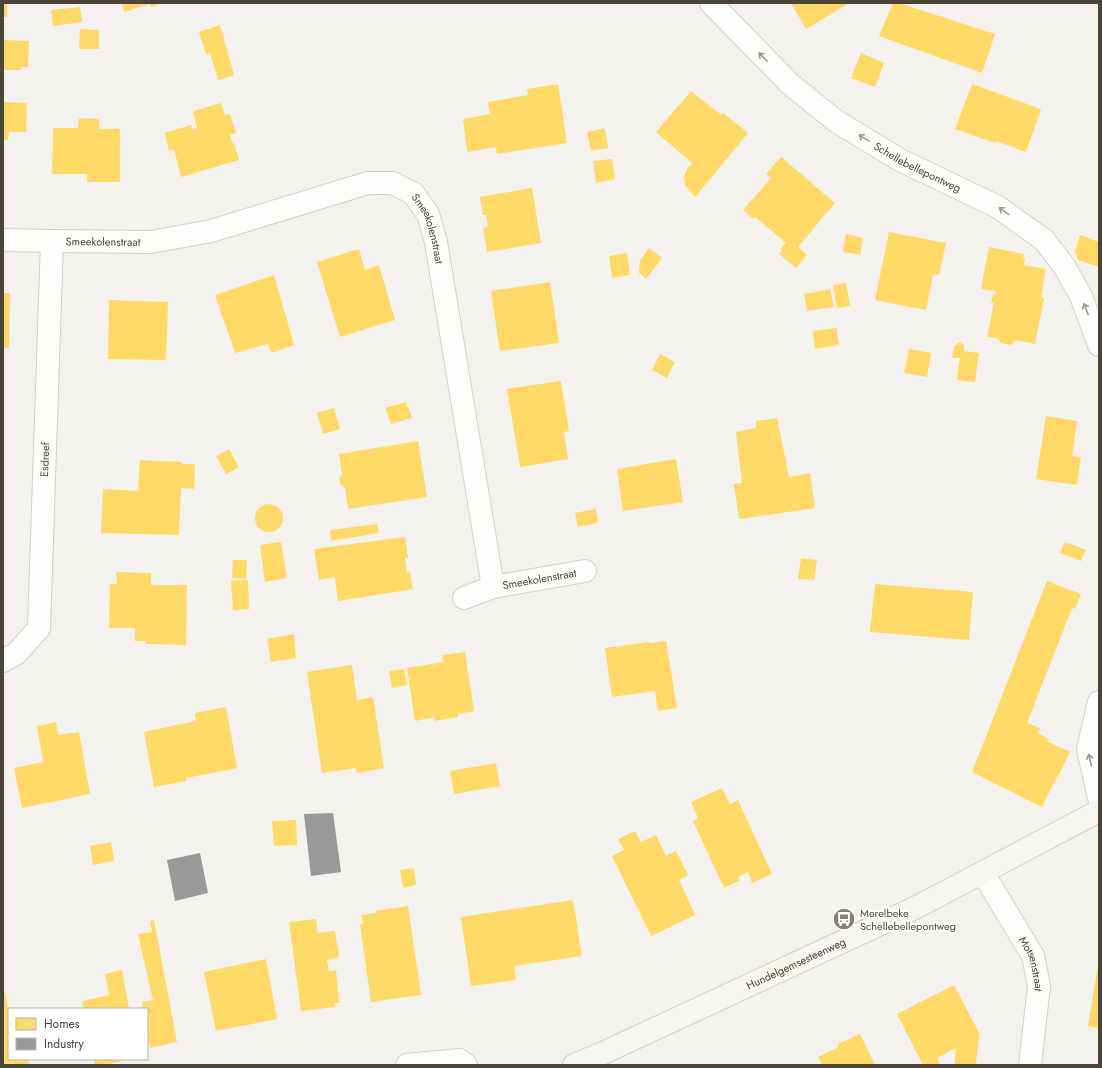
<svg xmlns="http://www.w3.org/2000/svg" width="1102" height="1068" font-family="Jost,sans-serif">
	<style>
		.homes { fill: #ffd966 }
		.industry { fill: #999 }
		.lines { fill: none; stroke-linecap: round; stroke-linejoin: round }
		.street-casing { stroke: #d2d0cb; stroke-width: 24 }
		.secondary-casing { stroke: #d3cfc5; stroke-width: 24 }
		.street { stroke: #fdfdfc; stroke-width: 22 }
		.secondary { stroke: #f7f6f1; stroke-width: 22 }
		.oneway { stroke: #9b9791 }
		.labels { text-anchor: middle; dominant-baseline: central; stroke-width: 4; stroke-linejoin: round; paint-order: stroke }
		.street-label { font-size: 11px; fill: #4b4439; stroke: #fff }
		.poi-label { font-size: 11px; fill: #4b4439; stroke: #fff; text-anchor: start }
	</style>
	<rect width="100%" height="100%" fill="#f4f2ee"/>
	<!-- homes -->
	<g class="homes">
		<rect x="3" y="3" width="4" height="14"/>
		<path d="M121,3H162L151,7L150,4L124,12Z"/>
		<path d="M791,3H849L806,29Z"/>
		<path d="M893,3H899L995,34L982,73L879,36Z"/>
		<path d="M80,7L82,22L53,26L51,10Z"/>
		<path d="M220,25L234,75L218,80L210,53L206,54L199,32Z"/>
		<path d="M80,29L99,30V49H79Z"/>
		<path d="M3,40L29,41L28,67H21V70H3Z"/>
		<path d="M861,53L884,63L875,87L851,78Z"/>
		<path d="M558,84L567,143L497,154L496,147L467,152L463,119L490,114L488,102L528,95L527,89Z"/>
		<path d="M972,84L1041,109L1026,152L996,141L995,143L955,129Z"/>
		<path d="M691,91L721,115L723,113L748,133L695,197L685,185L684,177L687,169L692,163L656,132Z"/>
		<path d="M3,102L27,103L26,132H9L8,140H3Z"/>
		<path d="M221,103L225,115L230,114L236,133L230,135L233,144L234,143L239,160L181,177L174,149L169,151L165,133L191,125L192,130L197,128L193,111Z"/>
		<path d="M79,118L99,119V129H120V182H87V174H52L53,128H78Z"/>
		<path d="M605,128L608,148L591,151L587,132Z"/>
		<path d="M781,157L835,203L798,247L807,255L796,268L779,254L782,251L780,249L786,243L755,217L753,219L743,210L771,178L766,174Z"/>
		<path d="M612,159L615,179L596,183L593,161Z"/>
		<path d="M532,188L541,243L487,252L483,228L488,227L486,215H483L480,197Z"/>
		<path d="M889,232L946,243L939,275L933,274L926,310L875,300Z"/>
		<path d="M846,234L863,238L860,255L843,252Z"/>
		<path d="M1080,235L1099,242V267L1078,260L1075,251Z"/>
		<path d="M989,247L1024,254L1023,258L1025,259L1024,265L1046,269L1041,297L1044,298L1035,344L1016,340L1011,345L1001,343L997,338L987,337L994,303H991L993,294L995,295L996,291L981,289Z"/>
		<path d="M649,248L662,258L646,279L639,273L640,262H639Z"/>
		<path d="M359,249L365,270L379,265L395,320L340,337L317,262Z"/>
		<path d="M627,253L630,275L612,278L609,256Z"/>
		<path d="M274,275L294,345L271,353L268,344L235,353L215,295Z"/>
		<path d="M550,282L559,343L500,351L491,291Z"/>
		<path d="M846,283L850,306L837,308L833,285Z"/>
		<path d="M830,289L834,307L807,311L804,294Z"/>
		<path d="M3,293H10L9,348H3Z"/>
		<path d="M109,300L168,302L166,360L108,359Z"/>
		<path d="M837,328L839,345L815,349L813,331Z"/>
		<path d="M960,342L964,345V351L979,353L975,382L957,380L960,358H952L954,346Z"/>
		<path d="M909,349L931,353L927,377L904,373Z"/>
		<path d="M660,354L675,362L667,378L652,370Z"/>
		<path d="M561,381L569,431L564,432L568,459L520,467L507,389Z"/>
		<path d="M406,402L412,418L391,424L385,408Z"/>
		<path d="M334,408L340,429L323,434L317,413Z"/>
		<path d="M1046,416L1077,421L1072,456L1081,457L1077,485L1036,479Z"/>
		<path d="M777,418L789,477L810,473L815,508L739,519L734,484L742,483L736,432L756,428V421Z"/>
		<path d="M418,441L427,497L348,509L345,488L340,484L339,478L342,475L339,454Z"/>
		<path d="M229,449L239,467L226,474L216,456Z"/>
		<path d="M676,459L683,502L623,511L617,469Z"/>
		<path d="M140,460L182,462V464H195L194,489L181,488L179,535L101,533L103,489L138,491Z"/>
		<circle cx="269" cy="518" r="14"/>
		<path d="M596,509L598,523L578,527L575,513Z"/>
		<path d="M377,524L379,533L331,541L330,530Z"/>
		<path d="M405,537L408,558H405L407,573L410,572L413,589L338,601L335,577L319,580L314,549Z"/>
		<path d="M281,542L287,578L265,582L260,545Z"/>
		<path d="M1065,542L1086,550L1081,561L1060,553Z"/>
		<path d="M801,558L817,560L814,580L798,579Z"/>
		<path d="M233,560H247L246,579L232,578Z"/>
		<path d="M116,572L151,573V585H187L186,645L146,644V641H135V628H109L110,584H117Z"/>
		<path d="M248,580L249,609L233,610L231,581Z"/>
		<path d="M1047,581L1081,594L1075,609L1072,608L1027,723L1040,728L1038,733L1049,739L1048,742L1070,752L1058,777H1057L1042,807L972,772Z"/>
		<path d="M875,584L973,592L969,640L870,632Z"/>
		<path d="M294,634L296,658L271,662L267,639Z"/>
		<path d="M666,641L677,708L658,711L655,691L612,697L605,648L649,642L650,643Z"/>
		<path d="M465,652L474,711L458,714V717L435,721V717L415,721L407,668L443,662L442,655Z"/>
		<path d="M352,665L357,700L373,697L384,768L357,773L355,768L322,773L307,672Z"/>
		<path d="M404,669L407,685L392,688L389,671Z"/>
		<path d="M226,707L237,768L186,778V781L154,787L144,732L196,721L195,713Z"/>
		<path d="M56,722L58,735L79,732L90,794L22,808L14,768L43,762L37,726Z"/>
		<path d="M496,763L500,786L454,794L450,771Z"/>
		<path d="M722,788L730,804L738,800L772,874L752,883L748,872L738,877L739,881L724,888L693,821L698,818L691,802Z"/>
		<path d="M296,820L297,845L274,846L272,821Z"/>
		<path d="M635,831L641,842L656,835L666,856L676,851L688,875L679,880L695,915L651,936L612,856L624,850L618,839Z"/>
		<path d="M111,842L114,861L93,865L90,846Z"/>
		<path d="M414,868L416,885L403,888L400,870Z"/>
		<path d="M573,900L582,956L514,966L516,980L471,986L461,917Z"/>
		<path d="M408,906L421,995L371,1002L360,924H363L361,915L376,913L375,911Z"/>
		<path d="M316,919L318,933L335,931L339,957L327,960L329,971L336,970L339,1003H335V1007L301,1011L289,922Z"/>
		<path d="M154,920L177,1042L150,1048L147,1031V1009H143L142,1002L153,1000L138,934L152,932L150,921Z"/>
		<path d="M266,959L277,1019L216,1031L204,972Z"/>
		<path d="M1098,966H1099V1028L1088,1026Z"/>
		<path d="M122,970L129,1009H83L82,1001L109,995L105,974Z"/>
		<path d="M954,985L979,1033L976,1065H954L956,1048L937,1058L940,1065H923L897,1014Z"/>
		<path d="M5,992L9,1014V1059H27L30,1065H3V993Z"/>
		<path d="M860,1034L875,1065H822L818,1057L839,1047L838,1044Z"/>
		<path d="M94,1059H122V1061L105,1065H95Z"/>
	</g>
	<!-- industry -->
	<g class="industry">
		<path d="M333,813L341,872L311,876L304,814Z"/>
		<path d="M200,853L208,893L175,901L167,860Z"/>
	</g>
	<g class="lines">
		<!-- street casing -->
		<g class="street-casing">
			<g id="street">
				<path id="s1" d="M711,3L790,84L836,121L900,160L998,207L1044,240L1064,266L1081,296L1099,345"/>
				<path id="s2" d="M3,240L52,241L151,242L211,231L368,183H392L413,193L428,214L436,242L493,587"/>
				<path id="s3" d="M464,598L493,587L585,571"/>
				<path id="s4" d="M3,661L17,653L39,628L52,241"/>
				<path d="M1099,702L1088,749L1099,798"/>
				<path id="s5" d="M983,873L1033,956L1039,986L1030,1065"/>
				<path d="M407,1065L460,1060L466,1065"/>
			</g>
		</g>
		<!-- secondary casing -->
		<g class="secondary-casing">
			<g id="secondary">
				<path id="s6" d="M574,1065L603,1053L915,908L1099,811"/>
			</g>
		</g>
		<!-- street -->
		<use href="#street" class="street"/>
		<!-- secondary -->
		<use href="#secondary" class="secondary"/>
	</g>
	<!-- one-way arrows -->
	<defs><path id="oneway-shaft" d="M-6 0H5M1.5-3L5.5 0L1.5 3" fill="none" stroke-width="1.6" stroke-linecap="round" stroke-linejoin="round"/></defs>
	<g class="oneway">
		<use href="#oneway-shaft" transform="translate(763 57) rotate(-135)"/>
		<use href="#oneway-shaft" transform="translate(864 138) rotate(-149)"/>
		<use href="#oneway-shaft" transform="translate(1004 211) rotate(-144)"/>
		<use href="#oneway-shaft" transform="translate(1086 309) rotate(-111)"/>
		<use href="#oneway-shaft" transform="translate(1090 760) rotate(-103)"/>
	</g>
	<!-- icons -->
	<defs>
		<g id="bus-disc" transform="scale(1.15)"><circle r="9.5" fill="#868178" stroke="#fff"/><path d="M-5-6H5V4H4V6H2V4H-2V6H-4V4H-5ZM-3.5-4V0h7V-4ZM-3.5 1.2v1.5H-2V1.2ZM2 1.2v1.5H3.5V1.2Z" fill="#fff"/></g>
	</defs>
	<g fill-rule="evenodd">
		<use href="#bus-disc" x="844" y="919"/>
	</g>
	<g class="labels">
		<!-- street labels -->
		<g class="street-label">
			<text stroke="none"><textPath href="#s1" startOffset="266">Schellebellepontweg</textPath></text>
			<text stroke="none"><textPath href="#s2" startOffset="460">Smeekolenstraat</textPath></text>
			<text stroke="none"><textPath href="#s2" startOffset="100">Smeekolenstraat</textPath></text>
			<text stroke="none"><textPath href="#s4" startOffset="218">Esdreef</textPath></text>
			<text stroke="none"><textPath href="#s3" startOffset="78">Smeekolenstraat</textPath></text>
			<text stroke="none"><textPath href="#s6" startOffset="244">Hundelgemsesteenweg</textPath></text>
			<text stroke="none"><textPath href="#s5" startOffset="104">Motsenstraat</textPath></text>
		</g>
		<!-- poi labels -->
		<g class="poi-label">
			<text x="860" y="913">Merelbeke<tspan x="860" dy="13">Schellebellepontweg</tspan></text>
		</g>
	</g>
	<!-- border -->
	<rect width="1102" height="1068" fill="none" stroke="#4b4439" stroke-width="8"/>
	<!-- legend -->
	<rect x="8" y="1008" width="140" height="52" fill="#ffffff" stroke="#b7b4b0"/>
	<rect x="16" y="1018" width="20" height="12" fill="#ffd966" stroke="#b7b4b0"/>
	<text x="44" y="1028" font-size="12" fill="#4b4439">Homes</text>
	<rect x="16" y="1038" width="20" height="12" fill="#999999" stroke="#b7b4b0"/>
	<text x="44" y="1048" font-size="12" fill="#4b4439">Industry</text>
</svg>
